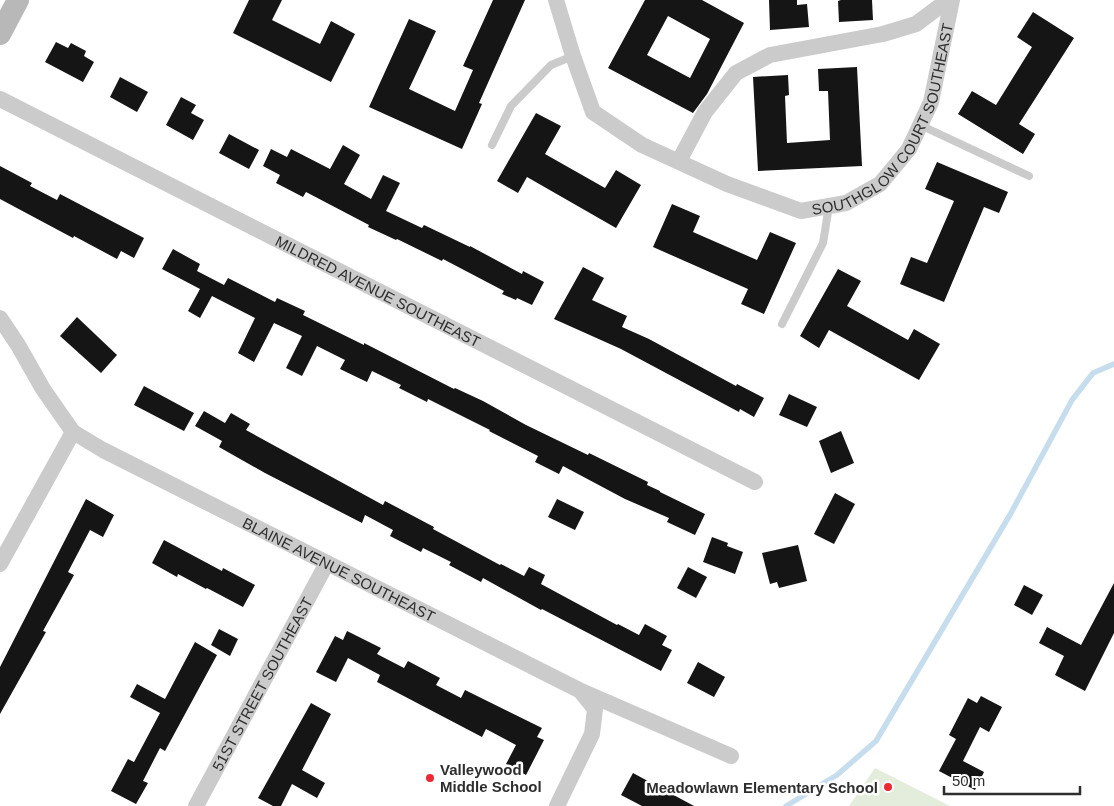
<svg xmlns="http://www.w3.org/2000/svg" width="1114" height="806" font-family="Helvetica,sans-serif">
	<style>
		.green { fill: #e4ecdb }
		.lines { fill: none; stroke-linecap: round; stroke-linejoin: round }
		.stream { stroke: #c6dded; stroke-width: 5.5 }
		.building { fill: #151515; fill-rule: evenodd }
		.service { stroke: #cbcbcb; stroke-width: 8 }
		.minor { stroke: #cbcbcb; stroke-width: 16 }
		.secondary { stroke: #b8b8b8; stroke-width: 22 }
		.poi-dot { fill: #ec2934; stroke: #fff; stroke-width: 2 }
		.labels { text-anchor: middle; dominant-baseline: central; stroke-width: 5; stroke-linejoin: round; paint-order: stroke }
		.street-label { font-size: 15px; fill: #2e2e2e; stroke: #fff }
		.poi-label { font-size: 15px; font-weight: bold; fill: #2e2e2e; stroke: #fff; text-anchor: start }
	</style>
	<rect width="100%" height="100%" fill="#fff"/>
	<!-- green -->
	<path class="green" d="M875,768L950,806H849Z"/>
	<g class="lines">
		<!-- stream -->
		<path class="stream" d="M786,806L837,775L876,741L1011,513L1072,400L1093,373L1114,364"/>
	</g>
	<!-- building -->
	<g class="building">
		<path d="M249,0H282L272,20L320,44L331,21L355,34L331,82L233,33Z"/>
		<path d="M493,0H525L479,103L482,104L462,149L369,107L409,19L436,31L409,89L455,111L473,70L463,66Z"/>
		<path d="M645,0H702L744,23L707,94L693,113L608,68ZM668,16L710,39L690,78L647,55Z"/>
		<path d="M769,0H797V5L807,4L809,27L770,30Z"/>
		<path d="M841,0H872L873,20L839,22L838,1Z"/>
		<path d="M1033,12L1074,38L1019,124L1035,134L1023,154L958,114L972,91L996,105L1032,47L1017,37Z"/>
		<path d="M56,42L68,48L71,43L86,51L84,56L94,62L83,82L45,62Z"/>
		<path d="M857,67L862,166L758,171L753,77L788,75L789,95L785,96L787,143L830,140L828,91H819L818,69Z"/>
		<path d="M120,77L148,92L137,112L110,97Z"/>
		<path d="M181,97L196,105L191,113L204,120L193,140L166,125Z"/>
		<path d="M536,113L561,126L545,154L605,188L616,170L641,185L616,228L527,177L518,193L497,181Z"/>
		<path d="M229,134L259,150L249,169L219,153Z"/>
		<path d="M343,145L360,155L344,184L371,199L383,175L400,183L386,211L422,228L424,225L470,247V246L522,274L523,271L544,282L532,305L517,298L516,300L502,294L504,291L443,259L442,261L397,239L396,240L368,227L369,225L306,192L303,197L276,183L280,175L263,166L271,149L287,157L291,149L330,169Z"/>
		<path d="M937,162L1008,192L999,213L984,207L944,302L900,284L911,257L927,263L954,201L925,189Z"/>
		<path d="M0,166L32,183L30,186L57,200L60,194L144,238L134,258L121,251L117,259L74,236L73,238L0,199Z"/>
		<path d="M672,204L700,216L693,232L757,260L770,232L796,243L764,314L741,304L748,289L653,247Z"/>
		<path d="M173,249L200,264L197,271L224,285L228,278L275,302L277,298L305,311L303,315L364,345V343L454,389L455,388L483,401L526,425L588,455L589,453L648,482L647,485L660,491V492L705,514L695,535L667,522L669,518L625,499L563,466L559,474L535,462L538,456L489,431L490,430L428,399L427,402L399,388L401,385L372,371L367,382L340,369L345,360L317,346L302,376L286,368L302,336L274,323L254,362L238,353L255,318L212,296L200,318L188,311L200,289L162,269Z"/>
		<path d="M583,267L604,278L592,300L627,316L622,327L649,339L736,386L737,384L764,398L754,417L740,409L739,412L621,349L554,319Z"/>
		<path d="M838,269L861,281L847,306L908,340L914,329L940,344L919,380L829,330L819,348L800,336Z"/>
		<path d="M77,317L117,355L101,373L60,336Z"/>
		<path d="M144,386L194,413L184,431L134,405Z"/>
		<path d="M789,394L817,407L807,427L779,415Z"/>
		<path d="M204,411L225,423L231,413L250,424L246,430L383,505L385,501L434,527L433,529L500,565L501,564L524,576L529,567L545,575L541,584L617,625L618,624L639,635L645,624L667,636L662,645L672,650L661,671L542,609L541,610L483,578L481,582L449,565L451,562L423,548L421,552L390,536L393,530L365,515L362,523L265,473L219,447L222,441L195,426Z"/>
		<path d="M841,431L854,463L831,473L819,441Z"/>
		<path d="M835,493L855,504L834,544L814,534Z"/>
		<path d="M86,499L114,515L103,537L90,530L68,572L74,575L43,631L46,632L0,714V667Z"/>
		<path d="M557,499L584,512L575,530L548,517Z"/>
		<path d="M712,537L728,543L727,546L743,552L735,574L703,562Z"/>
		<path d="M164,540L222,571L223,568L255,585L243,607L207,588L206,589L178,574L177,577L152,563Z"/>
		<path d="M798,545L807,581L779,588L777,582L770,584L762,553Z"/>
		<path d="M688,567L707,577L696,598L677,588Z"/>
		<path d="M1114,583V633L1085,691L1055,675L1064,656L1039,643L1047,627L1081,645Z"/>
		<path d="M1024,585L1043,595L1032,615L1014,605Z"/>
		<path d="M219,629L238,639L230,656L211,645Z"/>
		<path d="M347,631L381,648L377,654L404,668L408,661L440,678L436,685L461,698L465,690L542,728L537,737L544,740L526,775L506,764L516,745L486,729L482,737L377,682L380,675L348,658L336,682L316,672L335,636L343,640Z"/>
		<path d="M195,642L217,655L165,751L160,748L143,781L148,783L136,804L111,791L128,759L134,762L160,713L130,697L137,684L165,699Z"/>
		<path d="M698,662L725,677L714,697L687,683Z"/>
		<path d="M981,696L1002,707L989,732L980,727L963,761L984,772L975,790L939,771L956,739L949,735L968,698L977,703Z"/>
		<path d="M311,703L331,714L302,770L325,783L317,798L292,784L281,806H273L258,798Z"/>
		<path d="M633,773L694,806H642L621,795Z"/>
	</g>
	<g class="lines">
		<!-- service -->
		<g class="service">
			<path d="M920,125L1029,176"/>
			<path d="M492,145L511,106L551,65L573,56"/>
			<path d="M782,324L823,243L829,206"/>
		</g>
		<!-- minor -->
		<g class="minor">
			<path id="s1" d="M556,0L573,56L593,112L642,145L727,184L801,211L846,203L880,184L909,149L931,102L952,0"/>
			<path id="s2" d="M0,99L755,482"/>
			<path d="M679,161L705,112L736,73L770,55L883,34L916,24L948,0"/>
			<path id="s3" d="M0,318L18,345L43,389L73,432L103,450L579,690L731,756"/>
			<path d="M0,564L73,432"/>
			<path id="s4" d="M196,806L327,563"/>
			<path d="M557,806L592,734L595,709L582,693"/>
		</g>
		<!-- secondary -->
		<path class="secondary" d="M0,34L18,0"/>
	</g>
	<!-- markers -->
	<g class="poi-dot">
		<circle cx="430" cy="778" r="5"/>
		<circle cx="888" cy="787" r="5"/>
	</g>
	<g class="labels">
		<!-- street labels -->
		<g class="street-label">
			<text stroke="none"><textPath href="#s1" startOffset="486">SOUTHGLOW COURT SOUTHEAST</textPath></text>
			<text stroke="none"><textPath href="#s2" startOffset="424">MILDRED AVENUE SOUTHEAST</textPath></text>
			<text stroke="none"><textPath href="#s3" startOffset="435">BLAINE AVENUE SOUTHEAST</textPath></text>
			<text stroke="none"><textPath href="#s4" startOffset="139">51ST STREET SOUTHEAST</textPath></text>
		</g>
		<!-- poi labels -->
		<g class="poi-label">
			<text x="440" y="769">Valleywood<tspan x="440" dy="17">Middle School</tspan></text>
			<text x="878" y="787" text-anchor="end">Meadowlawn Elementary School</text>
		</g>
	</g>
	<!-- scale -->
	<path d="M944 786v8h136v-8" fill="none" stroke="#2e2e2e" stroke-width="2.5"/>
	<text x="952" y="786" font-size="15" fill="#2e2e2e" stroke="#ffffff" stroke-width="4" paint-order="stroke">50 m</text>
</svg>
